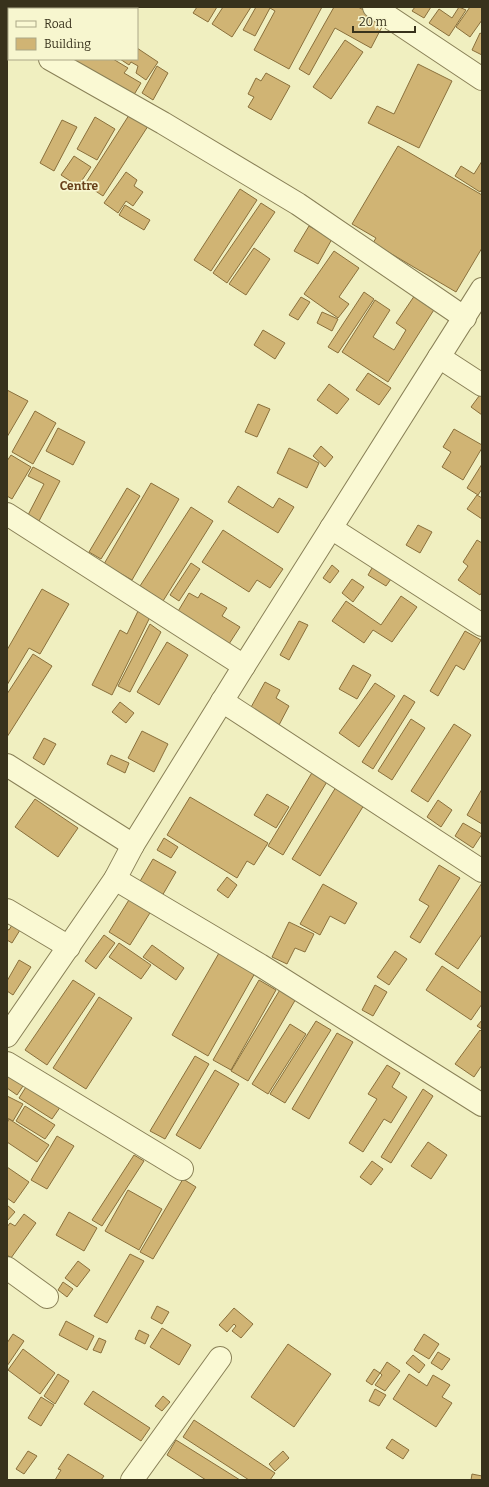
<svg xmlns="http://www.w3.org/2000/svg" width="489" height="1487" font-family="Bitter,serif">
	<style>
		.building { fill: #d0b474; stroke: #8a703c }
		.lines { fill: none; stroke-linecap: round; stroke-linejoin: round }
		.minor-casing { stroke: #898057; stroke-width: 24 }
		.minor { stroke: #faf9d3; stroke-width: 22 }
		.labels { text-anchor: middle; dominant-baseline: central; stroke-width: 3.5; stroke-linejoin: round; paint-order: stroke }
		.quarter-label { font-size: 12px; font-weight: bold; fill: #673f19; stroke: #f7f6cf }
	</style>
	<rect width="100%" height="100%" fill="#f0efc0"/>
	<!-- building -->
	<g class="building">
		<path d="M38,7H76L80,9H42Z"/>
		<path d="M197,7H217L208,22L193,13Z"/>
		<path d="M223,7H251L232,37L212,24Z"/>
		<path d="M256,7H322L289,69L254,50L275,11L270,8L255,36L243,30Z"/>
		<path d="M334,7H358L385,21L371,48L335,28L309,75L299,69Z"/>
		<path d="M415,7H431L424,18L412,11Z"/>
		<path d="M459,7L466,10L449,36L429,23L439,9L452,18Z"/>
		<path d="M470,7H482V20L470,37L456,27Z"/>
		<path d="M480,33L482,34V55L472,50Z"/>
		<path d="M345,40L363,52L331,99L313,87Z"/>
		<path d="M137,48L158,62L146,80L136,73L138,66L131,62L129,65L120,59H137Z"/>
		<path d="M71,59H113L128,68L124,73L141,83L132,98Z"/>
		<path d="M418,64L452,81L419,148L368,123L377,106L394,114Z"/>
		<path d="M157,66L168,73L153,100L142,93Z"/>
		<path d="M266,73L290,86L271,120L248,107L254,97L248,94L256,78L261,81Z"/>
		<path d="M131,112L150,123L103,196L85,184Z"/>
		<path d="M95,117L115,129L97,160L77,149Z"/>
		<path d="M62,120L77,127L54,171L40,163Z"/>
		<path d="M398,146L482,195V248L456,292L373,243L376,238L352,224Z"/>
		<path d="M74,156L91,167L78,186L61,175Z"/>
		<path d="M482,161V189L480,192L455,176L461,166L474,174Z"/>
		<path d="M126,172L137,180L134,186L143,192L133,206L126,201L118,213L104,203Z"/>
		<path d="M240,189L257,200L211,271L194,260Z"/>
		<path d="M261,203L275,212L227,283L213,273Z"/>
		<path d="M125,205L150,220L144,230L119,215Z"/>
		<path d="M309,226L332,239L318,264L294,251Z"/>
		<path d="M254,248L270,259L246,295L229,284Z"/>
		<path d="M334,251L359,268L339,297L349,304L338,318L304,294Z"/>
		<path d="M364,292L374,299L338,353L328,347Z"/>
		<path d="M417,292L437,305L388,382L342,352L375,300L390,310L373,337L394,350L406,330L396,323Z"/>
		<path d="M301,297L310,302L298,320L289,315Z"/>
		<path d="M322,312L338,319L332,331L317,323Z"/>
		<path d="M263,330L285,343L275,359L254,345Z"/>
		<path d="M368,373L391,388L379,405L356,390Z"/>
		<path d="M329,384L349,399L337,414L317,400Z"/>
		<path d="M7,390L28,401L7,437Z"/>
		<path d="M482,392V415L471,407Z"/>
		<path d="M258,404L270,409L257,437L245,432Z"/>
		<path d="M35,411L56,423L33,464L12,452Z"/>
		<path d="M58,428L85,442L73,465L46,451Z"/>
		<path d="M454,429L482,445V448L463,480L442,467L451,452L443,447Z"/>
		<path d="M321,446L333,457L325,467L313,456Z"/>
		<path d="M289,448L319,463L307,488L277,473Z"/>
		<path d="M11,455L31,467L12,499L7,496V461Z"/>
		<path d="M482,464V489L478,495L467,488Z"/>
		<path d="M33,467L60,481L39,521L28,515L44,484L28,476Z"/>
		<path d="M151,483L179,499L132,580L104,564Z"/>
		<path d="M238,486L273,508L279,498L294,507L278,533L228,502Z"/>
		<path d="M127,488L140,496L101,559L89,552Z"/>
		<path d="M477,495L482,498V519L467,509Z"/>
		<path d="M191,507L213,521L163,601L140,586Z"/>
		<path d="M418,525L432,532L420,553L406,545Z"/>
		<path d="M223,530L283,569L270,588L257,580L249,592L202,562Z"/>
		<path d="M477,540L482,543V592L480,595L458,580L468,566L463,562Z"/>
		<path d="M191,563L200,569L179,601L170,595Z"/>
		<path d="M375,563L394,575L386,586L368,575Z"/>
		<path d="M332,565L339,571L330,583L323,578Z"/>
		<path d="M352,579L364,587L353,602L342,593Z"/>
		<path d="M42,589L69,604L40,654L29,648L7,685V650Z"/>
		<path d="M189,593L198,598L201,593L227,608L222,616L240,627L229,644L177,613Z"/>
		<path d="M401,596L417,607L392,642L373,630L364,643L332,621L346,601L381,625Z"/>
		<path d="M139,609L151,615L112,695L92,685L120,630L127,634Z"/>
		<path d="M299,621L308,625L289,660L280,655Z"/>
		<path d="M150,624L161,632L130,692L118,686Z"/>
		<path d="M465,631L481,640L464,670L456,665L438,696L430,691Z"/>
		<path d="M167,642L188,655L159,705L137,692Z"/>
		<path d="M33,654L52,666L7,737V694Z"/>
		<path d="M353,665L371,675L357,699L339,689Z"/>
		<path d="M265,682L280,690L276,698L289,706L279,725L250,709Z"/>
		<path d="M375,683L395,696L359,747L339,733Z"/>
		<path d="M404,695L415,702L373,769L362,762Z"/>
		<path d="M120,702L134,713L126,723L112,712Z"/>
		<path d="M411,719L425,728L392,780L378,771Z"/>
		<path d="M454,724L471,735L428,802L411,791Z"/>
		<path d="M142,731L168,744L154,772L128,758Z"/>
		<path d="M44,738L56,744L44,765L33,758Z"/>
		<path d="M111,755L129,763L125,773L107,764Z"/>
		<path d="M313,771L328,780L283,855L268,846Z"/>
		<path d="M336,787L364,805L320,876L292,859Z"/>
		<path d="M482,789V824L467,815Z"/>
		<path d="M267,794L289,807L276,828L254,815Z"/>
		<path d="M190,797L268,843L254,865L247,861L237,878L167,835Z"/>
		<path d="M35,799L78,828L58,857L15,827Z"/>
		<path d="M438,800L452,810L441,827L427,817Z"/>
		<path d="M463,823L482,834L473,848L455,836Z"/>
		<path d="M164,838L178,847L171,858L157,850Z"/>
		<path d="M153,859L176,872L162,896L139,883Z"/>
		<path d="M439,865L460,878L420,943L410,937L429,906L419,900Z"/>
		<path d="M227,877L237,885L228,898L217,890Z"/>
		<path d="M482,883V934L458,969L435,954Z"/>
		<path d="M323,884L357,903L345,924L330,916L320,935L300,924Z"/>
		<path d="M132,895L153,908L130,945L109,932Z"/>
		<path d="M289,922L314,934L305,952L295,948L287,964L272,957Z"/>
		<path d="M12,925L20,930L12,943L7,940V929L9,930Z"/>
		<path d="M104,935L115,943L96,969L85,961Z"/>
		<path d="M119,943L151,965L141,979L109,957Z"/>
		<path d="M152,945L184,968L176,980L143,957Z"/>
		<path d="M395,951L407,959L389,985L377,977Z"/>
		<path d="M219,953L255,973L208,1056L172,1035Z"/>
		<path d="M19,960L31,967L13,995L7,991V981Z"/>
		<path d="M442,966L482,993V1004L471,1020L426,990Z"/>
		<path d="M73,980L95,994L47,1065L25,1050Z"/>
		<path d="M259,980L276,990L231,1070L213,1060Z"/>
		<path d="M375,985L387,992L373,1016L362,1010Z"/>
		<path d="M281,988L297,997L248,1081L231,1071Z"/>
		<path d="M99,997L132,1018L86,1089L53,1068Z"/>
		<path d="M482,1020V1029L477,1026Z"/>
		<path d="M316,1021L331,1030L285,1103L270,1094Z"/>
		<path d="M290,1024L306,1034L268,1094L252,1084Z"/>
		<path d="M480,1030L482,1032V1065L474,1077L455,1064Z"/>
		<path d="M337,1033L353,1042L309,1119L292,1109Z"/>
		<path d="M195,1056L209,1064L165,1139L150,1131Z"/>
		<path d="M387,1065L400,1073L392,1087L407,1097L391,1123L384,1119L363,1152L349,1143L377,1099L368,1094Z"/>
		<path d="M12,1070L27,1080L17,1095L7,1088V1077Z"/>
		<path d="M215,1070L239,1084L200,1149L176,1135Z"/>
		<path d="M29,1082L63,1103L52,1119L19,1098Z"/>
		<path d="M423,1089L433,1096L391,1163L381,1157Z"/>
		<path d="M7,1096L23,1104L13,1121L7,1118Z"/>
		<path d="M25,1106L55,1125L45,1139L16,1121Z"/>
		<path d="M9,1119L49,1145L37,1162L7,1142V1123Z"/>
		<path d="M57,1136L74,1146L47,1189L31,1180Z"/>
		<path d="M428,1142L447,1155L431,1179L411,1166Z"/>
		<path d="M134,1155L144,1161L102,1226L92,1220Z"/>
		<path d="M372,1161L383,1169L371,1185L360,1177Z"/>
		<path d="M7,1167L29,1182L14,1203L7,1198Z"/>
		<path d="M183,1179L196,1187L153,1259L140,1252Z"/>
		<path d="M128,1190L162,1209L139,1250L105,1231Z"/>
		<path d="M7,1205L15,1212L7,1221Z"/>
		<path d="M69,1212L97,1228L84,1251L56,1235Z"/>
		<path d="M24,1214L36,1223L11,1258L7,1255V1227L10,1223L15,1226Z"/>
		<path d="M130,1254L144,1261L107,1323L94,1316Z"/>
		<path d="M78,1261L90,1270L77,1287L65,1278Z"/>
		<path d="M63,1282L73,1289L67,1297L58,1290Z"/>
		<path d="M157,1306L169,1312L162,1324L151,1318Z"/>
		<path d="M234,1308L253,1324L241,1338L232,1331L236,1326L234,1324L227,1332L219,1325Z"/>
		<path d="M66,1321L94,1336L87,1350L59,1335Z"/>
		<path d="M162,1328L191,1345L179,1365L150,1347Z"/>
		<path d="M139,1330L149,1335L145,1344L135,1339Z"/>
		<path d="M13,1334L24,1341L7,1366V1343Z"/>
		<path d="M424,1334L439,1344L429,1359L414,1350Z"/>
		<path d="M99,1338L106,1341L101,1353L93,1350Z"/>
		<path d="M288,1344L331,1374L294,1427L251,1397Z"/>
		<path d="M23,1349L55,1373L40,1394L8,1370Z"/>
		<path d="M438,1352L450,1359L442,1370L431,1363Z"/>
		<path d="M413,1355L425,1365L419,1373L406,1363Z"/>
		<path d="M387,1362L400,1371L385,1391L375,1385L382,1375L380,1373Z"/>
		<path d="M374,1369L380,1373L372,1385L366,1381Z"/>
		<path d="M58,1374L69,1381L55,1404L44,1396Z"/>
		<path d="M409,1374L427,1386L433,1375L450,1385L442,1397L452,1403L436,1427L393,1399Z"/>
		<path d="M375,1389L386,1395L379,1406L369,1401Z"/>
		<path d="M93,1391L150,1428L141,1441L84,1404Z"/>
		<path d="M163,1396L170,1402L162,1411L155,1406Z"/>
		<path d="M41,1397L54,1405L41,1426L28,1418Z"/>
		<path d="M194,1420L275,1473L270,1480H249L183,1437Z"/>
		<path d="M392,1439L409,1450L403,1459L386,1448Z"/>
		<path d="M176,1440L240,1480H206L167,1455Z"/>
		<path d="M28,1451L37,1456L24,1474L16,1469Z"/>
		<path d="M283,1451L289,1458L275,1471L269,1464Z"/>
		<path d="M68,1454L104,1476L101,1480H55L61,1470L58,1469Z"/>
		<path d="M472,1474L482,1476V1480H471Z"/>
	</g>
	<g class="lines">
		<!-- minor casing -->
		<g class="minor-casing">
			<g id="minor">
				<path d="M374,7L482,79"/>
				<path d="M7,32L9,33"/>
				<path d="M50,59L163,123L298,204L465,318"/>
				<path d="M439,357L482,385"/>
				<path d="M7,514L244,666"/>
				<path d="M331,528L482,625"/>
				<path d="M222,701L482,871"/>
				<path d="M7,765L133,845"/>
				<path d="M115,879L260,965L482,1105"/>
				<path d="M7,910L69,947"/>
				<path d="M7,1036L115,879L133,845L244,666L482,289"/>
				<path d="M7,1063L182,1169"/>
				<path d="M7,1268L47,1297"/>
				<path d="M132,1480L220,1358"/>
			</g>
		</g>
		<!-- minor -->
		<use href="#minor" class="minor"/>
	</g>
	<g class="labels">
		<!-- quarter labels -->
		<g class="quarter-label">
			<text x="79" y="186">Centre</text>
		</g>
	</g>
	<!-- border -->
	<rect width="489" height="1487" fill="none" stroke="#38321c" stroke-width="16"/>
	<!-- legend -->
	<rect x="8" y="8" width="130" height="52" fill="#f7f6cf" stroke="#aba887"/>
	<rect x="16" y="21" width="20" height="6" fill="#faf9d3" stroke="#aba887"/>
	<text x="44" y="28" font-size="12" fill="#38321c">Road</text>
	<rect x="16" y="38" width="20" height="12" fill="#d0b474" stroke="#aba887"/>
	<text x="44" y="48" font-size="12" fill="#38321c">Building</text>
	<!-- scale -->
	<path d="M353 26v6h62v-6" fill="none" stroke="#38321c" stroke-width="2"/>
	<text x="359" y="26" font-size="12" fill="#38321c" stroke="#f7f6cf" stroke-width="3" paint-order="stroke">20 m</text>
</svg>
